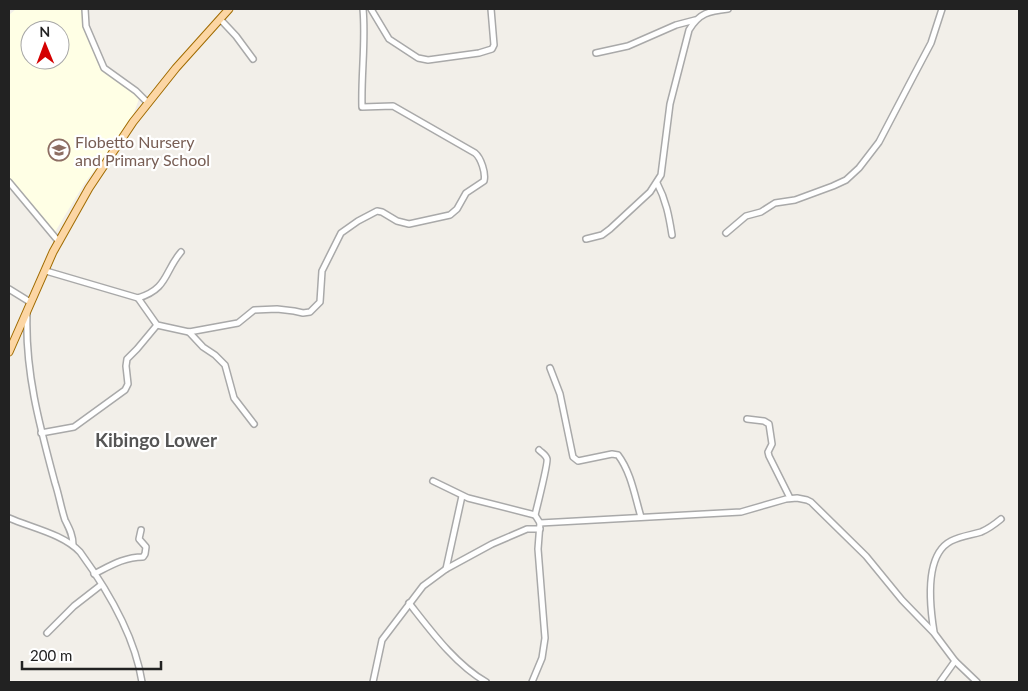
<svg xmlns="http://www.w3.org/2000/svg" width="1028" height="691" font-family="Lato,sans-serif">
	<style>
		.education { fill: #ffffe5; fill-rule: evenodd }
		.lines { fill: none; stroke-linecap: round; stroke-linejoin: round }
		.minor-casing { stroke: #a9a9a9; stroke-width: 8 }
		.major-casing { stroke: #a06b00; stroke-width: 9 }
		.minor { stroke: #fff; stroke-width: 5 }
		.major { stroke: #fcd6a4; stroke-width: 7 }
		.labels { text-anchor: middle; dominant-baseline: central; stroke-width: 4.5; stroke-linejoin: round; paint-order: stroke }
		.education-label { font-size: 16px; fill: #785e54; stroke: #fff; text-anchor: start }
		.quarter-label { font-size: 19px; font-weight: bold; fill: #555; stroke: #fff }
	</style>
	<rect width="100%" height="100%" fill="#f2efe9"/>
	<!-- education -->
	<path class="education" d="M16,9H82V21L102,63L122,77L140,96L131,121L84,184L52,237L9,178V15ZM30,30H60V60H30Z"/>
	<g class="lines">
		<!-- minor casing -->
		<g class="minor-casing">
			<g id="minor">
				<path d="M85,9L86,26L104,68L136,91L148,103"/>
				<path d="M371,9L389,39L418,58L428,60L479,53L492,49L494,45L491,9"/>
				<path d="M221,20L236,36L253,59"/>
				<path d="M596,53L628,46L676,25L695,20"/>
				<path d="M9,182L59,242"/>
				<path d="M657,183C666,200 669,216 672,235"/>
				<path d="M726,233L746,216L761,212L775,203L795,200L833,186L846,180L859,168L879,142L913,77L931,43L942,9"/>
				<path d="M586,239L602,235L610,229L650,192L661,175L670,104L689,30C699,13 709,11 728,9"/>
				<path d="M46,271L138,298C168,289 164,272 181,252"/>
				<path d="M9,289L30,302"/>
				<path d="M138,298L157,325L189,332L238,323L254,310L277,309L294,311L303,313L310,312L320,302L322,271L341,233L358,221L377,211L382,212L397,221L409,224L450,215L457,209L466,193L484,181C486,173 481,158 475,153L393,106L362,107C361,74 366,41 363,9"/>
				<path d="M27,314C25,373 40,427 55,483C59,495 61,508 65,520C69,528 73,535 73,545"/>
				<path d="M189,332L203,347L215,355L225,365L234,398L254,424"/>
				<path d="M550,368L560,394L573,457L578,461L612,454L618,455C631,472 635,497 641,517"/>
				<path d="M747,419L764,421L769,424L772,444L768,452L769,456L790,498"/>
				<path d="M41,433L74,427L125,390L128,384L126,366L127,359L137,349L157,325"/>
				<path d="M539,450C542,453 546,455 547,459C548,463 537,507 535,515L540,523"/>
				<path d="M433,481L468,498L535,515"/>
				<path d="M9,518C32,528 63,534 80,552C107,589 135,637 142,682"/>
				<path d="M446,569L462,496"/>
				<path d="M94,574C110,566 124,557 143,557L145,554L146,547L139,539L141,530"/>
				<path d="M409,603C431,631 455,664 486,682"/>
				<path d="M934,632C930,607 924,555 951,541C961,536 971,535 981,532C988,529 995,524 1001,519"/>
				<path d="M47,633L74,606L101,585"/>
				<path d="M373,682L382,640L423,586L446,569L492,544L527,529H540"/>
				<path d="M532,682L542,658L545,638L538,549L540,523L741,512L786,499L797,498L807,500L811,502L866,556L902,600L934,633L955,661L977,682"/>
				<path d="M940,682L955,661"/>
			</g>
		</g>
		<!-- major casing -->
		<g class="major-casing">
			<path id="major" d="M9,352L53,252L89,188L133,122L176,68L229,9"/>
		</g>
		<!-- minor -->
		<use href="#minor" class="minor"/>
		<!-- major -->
		<use href="#major" class="major"/>
	</g>
	<!-- icons -->
	<defs>
		<g id="school-ring" transform="scale(1.125)"><circle r="9.5" fill="#fff" stroke="#8d6e63" stroke-width="1.5"/><path d="M0-5L7-2L0 1L-7-2ZM-4 1L0 2.5L4 1V4Q0 6-4 4Z" fill="#8d6e63"/></g>
	</defs>
	<g fill-rule="evenodd">
		<use href="#school-ring" x="59" y="150"/>
	</g>
	<g class="labels">
		<!-- education labels -->
		<g class="education-label">
			<text x="75" y="141">Flobetto Nursery<tspan x="75" dy="18">and Primary School</tspan></text>
		</g>
		<!-- quarter labels -->
		<g class="quarter-label">
			<text x="156" y="439">Kibingo Lower</text>
		</g>
	</g>
	<!-- border -->
	<rect width="1028" height="691" fill="none" stroke="#222222" stroke-width="20"/>
	<!-- north arrow -->
	<g transform="translate(45 45) rotate(359)"><circle r="24" fill="#ffffff" stroke="#a7a7a7"/>
	<path d="M0-4L9 19L0 12L-9 19Z" fill="#d40000"/>
	<text y="-8" font-size="14" font-weight="bold" text-anchor="middle" fill="#222222">N</text>
	</g>
	<!-- scale -->
	<path d="M22 661v8h139v-8" fill="none" stroke="#222222" stroke-width="2.5"/>
	<text x="30" y="661" font-size="15" fill="#222222" stroke="#ffffff" stroke-width="4" paint-order="stroke">200 m</text>
</svg>
